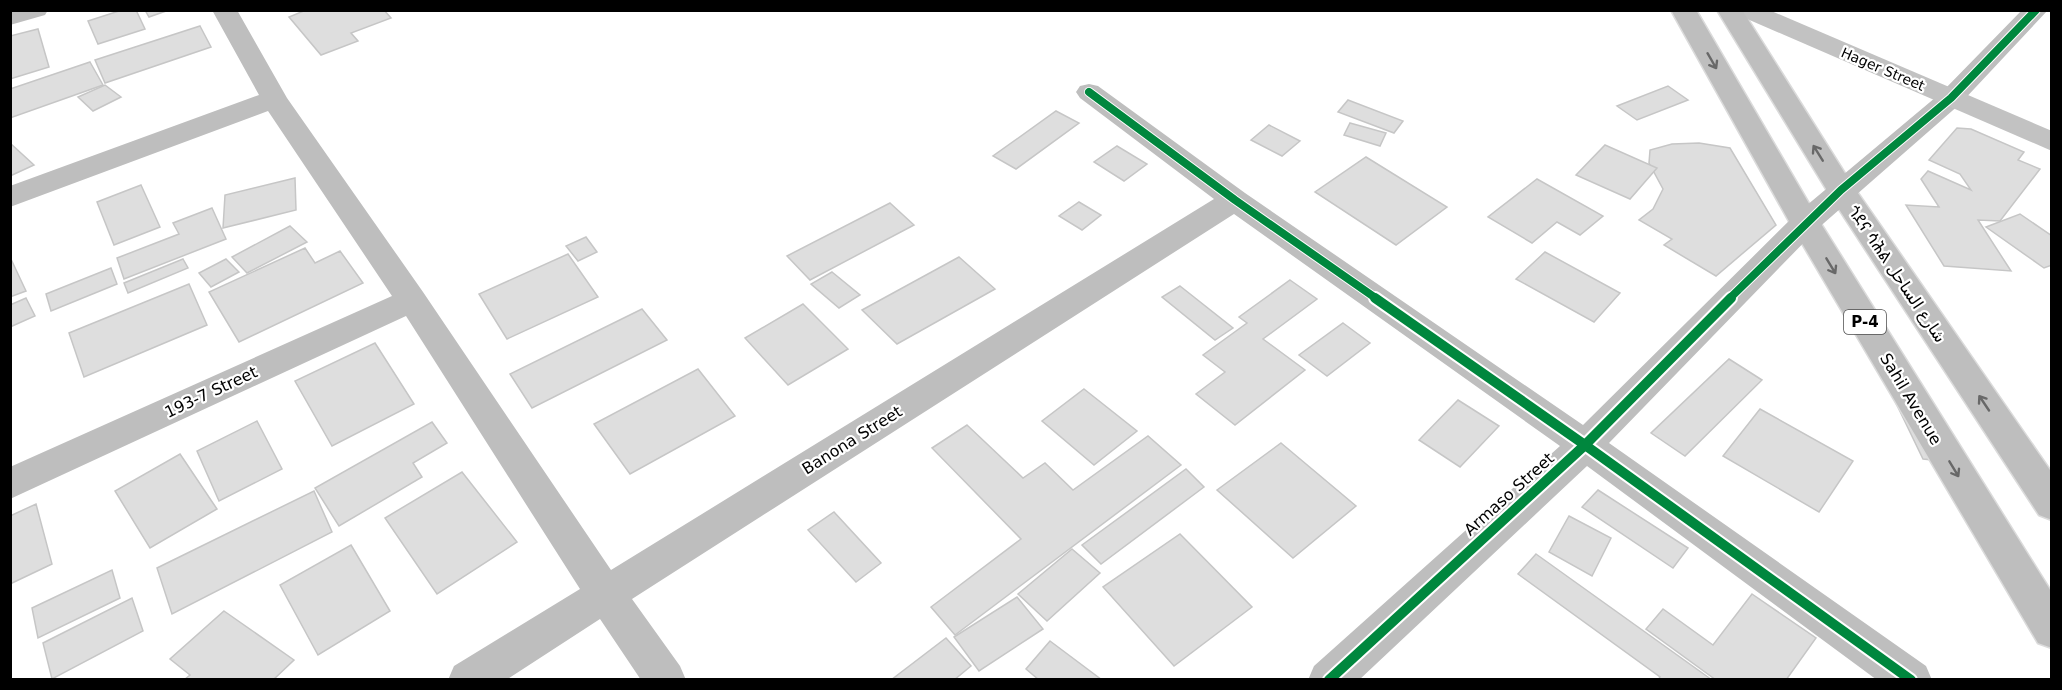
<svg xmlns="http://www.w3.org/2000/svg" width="2062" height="690" font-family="'DejaVu Sans','Noto Sans Arabic','Noto Sans Ethiopic',sans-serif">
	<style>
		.building { fill: #dedede; stroke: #c6c6c6; stroke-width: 1.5 }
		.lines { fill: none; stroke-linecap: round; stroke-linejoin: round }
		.highway-casing { stroke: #dbdbdb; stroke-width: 3 }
		.street { fill: #bebebe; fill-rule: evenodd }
		.secondary { fill: #c2c2c2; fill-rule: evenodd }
		.highway { fill: #bebebe; fill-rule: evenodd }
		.cycleway-far1-casing { stroke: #fff; stroke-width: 10 }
		.cycleway-casing { stroke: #fff; stroke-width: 14 }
		.cycleway-far1 { stroke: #00873e; stroke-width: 8 }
		.cycleway { stroke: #00873e; stroke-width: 10 }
		.oneway { stroke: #686868 }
		.labels { text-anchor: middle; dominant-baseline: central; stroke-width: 4.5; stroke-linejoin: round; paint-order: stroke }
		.far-street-label { font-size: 14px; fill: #000; stroke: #fff }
		.shield { fill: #fff; stroke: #4c4c4c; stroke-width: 1.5 }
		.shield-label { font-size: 15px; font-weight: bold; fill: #000 }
		.street-label { font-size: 16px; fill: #000; stroke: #fff }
	</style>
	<rect width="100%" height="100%" fill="#fff"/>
	<!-- building -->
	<g class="building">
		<path d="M122,10H136L145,29L98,44L88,21Z"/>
		<path d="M145,10H169L149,17Z"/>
		<path d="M306,10H384L391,18L351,33L358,41L321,55L289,17Z"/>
		<path d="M200,26L211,47L105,83L95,60Z"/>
		<path d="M38,29L49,67L10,79V36Z"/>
		<path d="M90,62L103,85L10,118V89Z"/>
		<path d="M105,85L121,97L93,111L78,97Z"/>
		<path d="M1668,86L1688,100L1637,120L1617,106Z"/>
		<path d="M1348,100L1403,121L1394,133L1338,112Z"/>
		<path d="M1056,111L1079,123L1016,169L993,156Z"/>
		<path d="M1350,123L1386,133L1380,146L1344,135Z"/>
		<path d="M1269,125L1300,141L1282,156L1251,140Z"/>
		<path d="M1957,128L1971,129L2024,152L2018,160L2040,169L2000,221L1978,220L2011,271L1944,266L1906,205L1939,207L1921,179L1928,171L1971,190L1960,174L1929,160Z"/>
		<path d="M10,143L34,165L10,176Z"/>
		<path d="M1699,143L1730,148L1776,225L1716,276L1664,245L1672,239L1639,220L1653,209L1663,189L1649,163L1650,150L1672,144Z"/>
		<path d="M1605,145L1657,168L1630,199L1576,175Z"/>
		<path d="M1117,146L1147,164L1124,181L1094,162Z"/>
		<path d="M1366,157L1447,207L1396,245L1315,192Z"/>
		<path d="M295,178L296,210L223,228L225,195Z"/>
		<path d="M1537,179L1603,216L1580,235L1557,222L1532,243L1488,217Z"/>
		<path d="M141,185L160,227L114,245L97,202Z"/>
		<path d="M1079,202L1101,215L1082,230L1059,216Z"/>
		<path d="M890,203L914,225L810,280L787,256Z"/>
		<path d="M212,208L226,239L124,279L117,258L179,234L173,223Z"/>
		<path d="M2020,214L2052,236V265L2044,268L1986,227Z"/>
		<path d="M290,226L307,242L247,273L232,257Z"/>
		<path d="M586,237L597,252L578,261L566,246Z"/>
		<path d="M305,248L315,263L340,251L363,283L239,342L209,292Z"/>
		<path d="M1545,252L1620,293L1594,322L1516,279Z"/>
		<path d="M568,254L598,297L507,339L479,294Z"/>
		<path d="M10,257L26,291L10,297Z"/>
		<path d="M959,257L995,289L897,344L862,310Z"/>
		<path d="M183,259L188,268L128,293L124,283Z"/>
		<path d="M226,259L239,272L211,287L199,273Z"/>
		<path d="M111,268L117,284L51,311L46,294Z"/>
		<path d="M832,272L860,295L839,308L811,284Z"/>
		<path d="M1290,280L1317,299L1263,339L1305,370L1235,425L1196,394L1225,372L1203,355L1247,323L1239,317Z"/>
		<path d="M189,284L207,325L84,377L69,333Z"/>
		<path d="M1180,286L1233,328L1215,340L1162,297Z"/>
		<path d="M26,298L35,316L10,327V305Z"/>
		<path d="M803,304L848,349L788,385L745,338Z"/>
		<path d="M642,309L667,340L532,408L510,374Z"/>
		<path d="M1343,323L1370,343L1327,376L1299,355Z"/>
		<path d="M375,343L414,404L332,446L295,381Z"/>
		<path d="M1729,359L1762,380L1685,456L1651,433Z"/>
		<path d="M698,369L735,416L630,474L594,424Z"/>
		<path d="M1084,389L1137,431L1094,465L1042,421Z"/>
		<path d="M1894,399L1912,401L1943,461L1923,459Z"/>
		<path d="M1458,400L1499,426L1460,467L1419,440Z"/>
		<path d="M1760,409L1853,461L1819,512L1723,456Z"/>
		<path d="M257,421L282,469L219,501L197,451Z"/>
		<path d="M432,422L447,443L413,463L422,477L339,526L315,488Z"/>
		<path d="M967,425L1023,478L1045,463L1073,490L1148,436L1181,465L955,635L931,607L1021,539L932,448Z"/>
		<path d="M1281,443L1356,506L1293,558L1217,490Z"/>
		<path d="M180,454L217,509L150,548L115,491Z"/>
		<path d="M1186,469L1204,487L1101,564L1082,545Z"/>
		<path d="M462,472L517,542L437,594L385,518Z"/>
		<path d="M1598,490L1688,548L1673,568L1582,507Z"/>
		<path d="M314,491L332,532L172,614L157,568Z"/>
		<path d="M36,504L52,564L10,584V516Z"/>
		<path d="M834,512L881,563L856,582L808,530Z"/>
		<path d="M1569,516L1611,538L1592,576L1549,552Z"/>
		<path d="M1180,534L1252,607L1174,666L1103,587Z"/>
		<path d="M351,545L390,611L318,655L280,585Z"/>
		<path d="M1072,549L1100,573L1047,621L1018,594Z"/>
		<path d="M1536,554L1712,680H1658L1660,677L1518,574Z"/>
		<path d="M112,570L120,598L38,638L32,608Z"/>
		<path d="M1752,594L1816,638L1786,680H1716L1646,629L1663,609L1713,645Z"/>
		<path d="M1017,597L1043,629L979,671L954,637Z"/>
		<path d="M132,598L143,631L52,679L43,643Z"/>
		<path d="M224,611L294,660L273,680H184L190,675L170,659Z"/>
		<path d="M946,638L971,666L954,680H891Z"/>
		<path d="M1050,641L1102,680H1039L1026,669Z"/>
	</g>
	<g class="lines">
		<!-- highway casing -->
		<g class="highway-casing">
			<g id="highway">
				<path d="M1671,10H1696L1818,219L2052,593V648L2038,643L1790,223Z"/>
				<path d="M1717,10H1742L1851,183L2052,473V520L2039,515L1831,197Z"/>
			</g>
		</g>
		<!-- street -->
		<g class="street">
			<path d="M10,10H48L45,15L10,25Z"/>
			<path d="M212,10H237L287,98L423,292L611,570L1214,199L1080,98L1076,92L1080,86L1089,84L1098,86L1245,193L1583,425L1794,216L1942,92L2022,10H2048L1960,104L1816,230L1609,443L1926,666L1932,680H1877L1587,466L1359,680H1308L1314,666L1560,446L1234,214L632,599L680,666L686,680H641L600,619L506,680H448L454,666L580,589L406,316L10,499V467L392,296L268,111L10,207V186L259,95Z"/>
		</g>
		<!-- secondary -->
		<path class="secondary" d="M1735,10H1769L2052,131V151L1738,15Z"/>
		<!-- highway -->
		<use href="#highway" class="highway"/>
		<!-- cycleway-far1 casing -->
		<g class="cycleway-far1-casing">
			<g id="cycleway-far1">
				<path d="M1089,92L1235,200L1377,299"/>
				<path d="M1729,299L1841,190L1951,98L2036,10"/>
			</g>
		</g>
		<!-- cycleway casing -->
		<g class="cycleway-casing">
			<g id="cycleway">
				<path d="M1375,298L1585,445L1911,680"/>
				<path d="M1329,680L1585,445L1731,298"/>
			</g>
		</g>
		<!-- cycleway-far1 -->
		<use href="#cycleway-far1" class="cycleway-far1"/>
		<!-- cycleway -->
		<use href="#cycleway" class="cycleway"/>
	</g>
	<!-- one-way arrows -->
	<defs><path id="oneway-shaft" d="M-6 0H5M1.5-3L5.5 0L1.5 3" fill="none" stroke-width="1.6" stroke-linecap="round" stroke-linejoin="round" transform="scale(1.5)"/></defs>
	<g class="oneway">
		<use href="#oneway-shaft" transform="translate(1712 61) rotate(60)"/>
		<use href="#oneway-shaft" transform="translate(1818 153) rotate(-122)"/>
		<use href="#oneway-shaft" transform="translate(1831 266) rotate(59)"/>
		<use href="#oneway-shaft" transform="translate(1984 403) rotate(-124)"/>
		<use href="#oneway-shaft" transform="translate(1954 469) rotate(59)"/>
	</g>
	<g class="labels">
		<!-- far-street labels -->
		<g class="far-street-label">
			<text transform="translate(1883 69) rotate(23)">Hager Street</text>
		</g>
		<!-- shield labels -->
		<rect class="shield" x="1844" y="310" width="42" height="24" rx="4.5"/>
		<g class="shield-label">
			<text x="1865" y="322">P-4</text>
		</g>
		<!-- street labels -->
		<g class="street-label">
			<text transform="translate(1897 274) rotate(56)">ጎደና ሳሕል شارع الساحل</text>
			<text transform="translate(211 392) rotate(-25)">193-7 Street</text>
			<text transform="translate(1911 399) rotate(59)">Sahil Avenue</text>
			<text transform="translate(852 440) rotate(-32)">Banona Street</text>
			<text transform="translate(1509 494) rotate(-42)">Armaso Street</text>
		</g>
	</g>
	<!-- border -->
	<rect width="2062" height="690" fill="none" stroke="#000000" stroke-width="24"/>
</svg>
